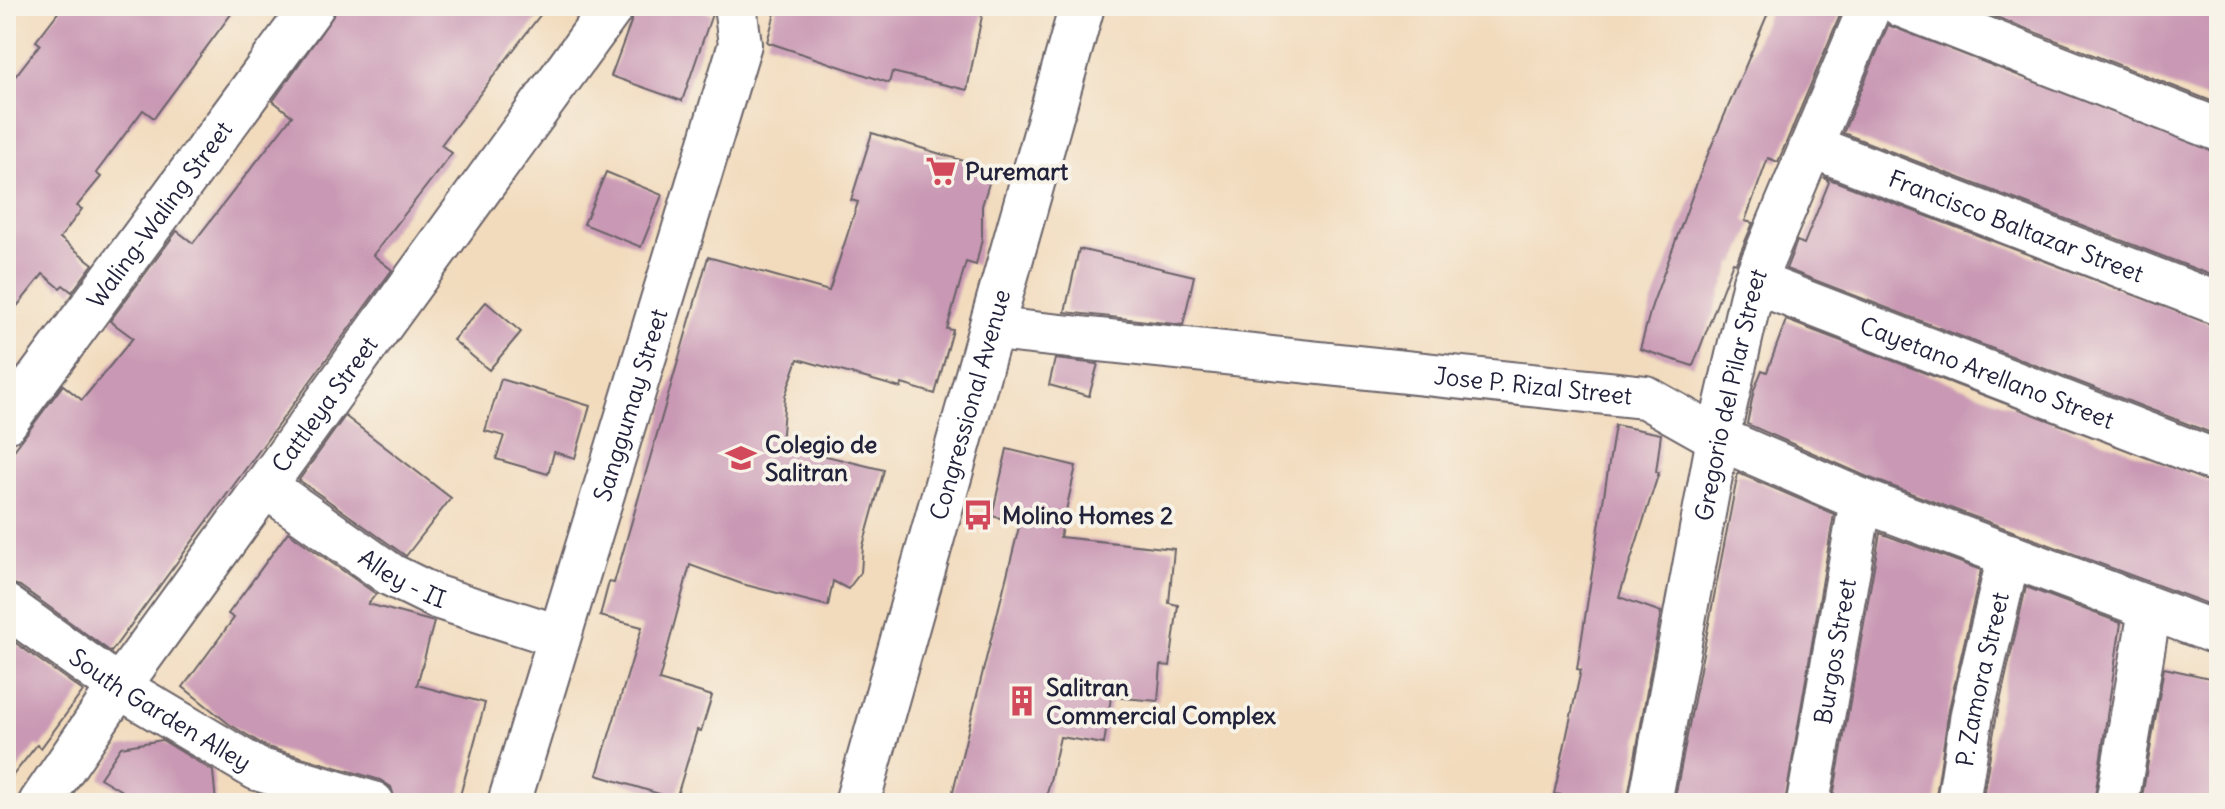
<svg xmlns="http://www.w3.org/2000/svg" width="2225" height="809" font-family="Delius,sans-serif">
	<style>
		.building { fill: #c998b4 }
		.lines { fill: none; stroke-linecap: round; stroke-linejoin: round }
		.minor-casing { stroke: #6b6368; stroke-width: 46 }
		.secondary-casing { stroke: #6b6368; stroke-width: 48 }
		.minor { stroke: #fff; stroke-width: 42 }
		.secondary { stroke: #fff; stroke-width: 44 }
		.labels { text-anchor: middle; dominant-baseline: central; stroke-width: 8; stroke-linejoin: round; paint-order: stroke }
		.poi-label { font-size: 24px; font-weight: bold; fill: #22223b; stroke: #f7f3e8; text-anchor: start }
		.street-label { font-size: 24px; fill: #22223b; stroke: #f7f3e8 }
	</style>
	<rect width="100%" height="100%" fill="#f7f3e8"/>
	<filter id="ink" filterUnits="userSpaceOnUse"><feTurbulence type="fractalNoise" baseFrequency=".0125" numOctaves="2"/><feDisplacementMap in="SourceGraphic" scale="16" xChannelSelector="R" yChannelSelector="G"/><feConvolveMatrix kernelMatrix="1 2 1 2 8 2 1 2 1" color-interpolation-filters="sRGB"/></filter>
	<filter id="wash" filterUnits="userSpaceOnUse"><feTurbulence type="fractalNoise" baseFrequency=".006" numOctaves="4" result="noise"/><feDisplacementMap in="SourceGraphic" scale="32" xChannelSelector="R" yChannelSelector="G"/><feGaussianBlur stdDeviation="1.8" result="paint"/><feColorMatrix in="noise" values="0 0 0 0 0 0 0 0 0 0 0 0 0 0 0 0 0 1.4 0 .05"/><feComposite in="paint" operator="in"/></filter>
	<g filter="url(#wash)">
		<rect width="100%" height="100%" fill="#f2dbbd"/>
		<g id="blocks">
			<!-- building -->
			<g class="building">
				<path d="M63,6H237L154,118L143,110L96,173L101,177L77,206L82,209L60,238L93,264L72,292L63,285L60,288L43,274L6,320L7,87L40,44L36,41Z"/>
				<path d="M340,6H547L441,145L452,153L373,255L392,270L111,652L20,586L6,582V461L63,385L82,400L133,338L110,321L177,231L193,243L292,116L273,101Z"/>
				<path d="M637,6H688L712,14L682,101L611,76Z"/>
				<path d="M777,6H984L967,90L892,72L889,83L767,42Z"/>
				<path d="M1771,6H1844L1778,162L1768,158L1745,221L1753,223L1736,263L1733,262L1693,366L1640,349L1652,305L1705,161Z"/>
				<path d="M1968,6H2219V104Z"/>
				<path d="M1888,25L2219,153V278L1843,133Z"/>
				<path d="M872,133L993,170L982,206V239L976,265L966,262L947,329L953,330L935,394L902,384L901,388L798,359L785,396L781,445L884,470L863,546L861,572L848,589L833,581L828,606L742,584L690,565L659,680L712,696L701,731L697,730L676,799L597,775L642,627L600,616L609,582L614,583L708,257L829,291L858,202L851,200Z"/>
				<path d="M606,172L662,195L641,247L584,224Z"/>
				<path d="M1824,177L2219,327V436L1786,269L1797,241L1804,244L1829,182Z"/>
				<path d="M1079,249L1194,276L1183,325L1065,312Z"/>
				<path d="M486,302L521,332L489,370L453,340Z"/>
				<path d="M1786,320L2219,485V608L1870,478L1747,424L1754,390L1762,370L1767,372Z"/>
				<path d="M1055,359L1098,364L1089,396L1049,385Z"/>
				<path d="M501,379L590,406L575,458L554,452L548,474L496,459L504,436L485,431Z"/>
				<path d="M345,416L451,498L406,556L299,480Z"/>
				<path d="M1615,425L1661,434L1656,472H1659L1619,597L1661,612L1627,803L1554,794L1581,670L1577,669Z"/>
				<path d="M1007,449L1076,466L1060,537L1174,549L1169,603L1178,605L1170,666L1161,665L1158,701L1111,697L1104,744L1060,737L1045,803H950L1020,523L992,516Z"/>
				<path d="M1738,473L1834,514L1785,803H1674Z"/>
				<path d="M288,532L376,594L368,604L434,622L417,685L485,703L458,803H396L391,787L380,780L267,747L229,724L183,687L234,618L228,614Z"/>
				<path d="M1880,533L1981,570L1949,709L1935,803H1832Z"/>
				<path d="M2026,587L2121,623L2094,803H1982L1996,719Z"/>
				<path d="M6,636L83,691L41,748L37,745L6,784Z"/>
				<path d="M2164,668L2219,680V803H2141Z"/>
				<path d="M162,740L213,771L216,803H142L100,778L121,747Z"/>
			</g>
		</g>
	</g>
	<g filter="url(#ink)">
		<use href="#blocks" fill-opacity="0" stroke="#6b6368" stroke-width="2"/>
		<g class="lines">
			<!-- minor casing -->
			<g class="minor-casing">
				<g id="minor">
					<path d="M1902,6L2219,130"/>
					<path id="s1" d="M1813,147L2219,304"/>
					<path id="s2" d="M1754,282L2219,462"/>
					<path id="s3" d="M994,329L1645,397L1718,438L1861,500L2219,634"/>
					<path id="s4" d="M6,422L313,6"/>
					<path id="s5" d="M265,486L391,575L436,597L558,636"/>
					<path id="s6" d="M6,606L119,687L257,769L373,803"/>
					<path id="s7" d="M40,803L119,687L613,6"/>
					<path id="s8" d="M509,803L740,44L735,6"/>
					<path id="s9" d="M1650,803L1718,438L1754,282L1870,6"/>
					<path id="s10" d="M1808,803L1861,500"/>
					<path id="s11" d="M1958,803L1972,714L2009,555"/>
					<path d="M2117,803L2150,610"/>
				</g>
			</g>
			<!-- secondary casing -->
			<g class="secondary-casing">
				<g id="secondary">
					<path id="s12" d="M857,803L1082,6"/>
				</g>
			</g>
			<!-- minor -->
			<use href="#minor" class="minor"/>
			<!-- secondary -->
			<use href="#secondary" class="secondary"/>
		</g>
	</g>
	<!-- icons -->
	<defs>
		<g id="supermarket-bare" transform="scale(2.4)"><path d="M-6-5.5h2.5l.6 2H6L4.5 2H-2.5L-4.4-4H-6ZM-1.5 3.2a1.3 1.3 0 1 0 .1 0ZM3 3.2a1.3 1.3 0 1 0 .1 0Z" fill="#d1495b" stroke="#f7f3e8" stroke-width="2.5" paint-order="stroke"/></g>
		<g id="university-bare" transform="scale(2.4)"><path d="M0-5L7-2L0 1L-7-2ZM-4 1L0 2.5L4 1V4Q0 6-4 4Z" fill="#d1495b" stroke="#f7f3e8" stroke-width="2.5" paint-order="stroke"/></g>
		<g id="bus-bare" transform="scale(2.4)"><path d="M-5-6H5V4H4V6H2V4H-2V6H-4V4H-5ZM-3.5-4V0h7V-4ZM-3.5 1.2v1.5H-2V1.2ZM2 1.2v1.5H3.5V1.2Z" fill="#d1495b" stroke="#f7f3e8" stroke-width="2.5" paint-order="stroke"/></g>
		<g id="building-bare" transform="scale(2.4)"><path d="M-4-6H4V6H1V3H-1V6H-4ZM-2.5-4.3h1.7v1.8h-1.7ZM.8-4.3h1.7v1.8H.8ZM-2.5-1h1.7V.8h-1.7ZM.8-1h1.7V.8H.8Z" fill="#d1495b" stroke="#f7f3e8" stroke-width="2.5" paint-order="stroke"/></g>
	</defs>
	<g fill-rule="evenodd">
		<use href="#supermarket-bare" x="941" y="171"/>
		<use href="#university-bare" x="741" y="458"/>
		<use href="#bus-bare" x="978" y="515"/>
		<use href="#building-bare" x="1022" y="701"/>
	</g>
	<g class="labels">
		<!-- poi labels -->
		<g class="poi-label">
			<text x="965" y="171">Puremart</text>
			<text x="765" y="444">Colegio de<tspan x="765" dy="28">Salitran</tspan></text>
			<text x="1002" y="515">Molino Homes 2</text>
			<text x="1046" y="687">Salitran<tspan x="1046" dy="28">Commercial Complex</tspan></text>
		</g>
		<!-- street labels -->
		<g class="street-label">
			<text stroke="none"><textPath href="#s4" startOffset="258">Waling-Waling Street</textPath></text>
			<text stroke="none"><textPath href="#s1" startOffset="218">Francisco Baltazar Street</textPath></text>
			<text stroke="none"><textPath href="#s2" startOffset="250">Cayetano Arellano Street</textPath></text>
			<text stroke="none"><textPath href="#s3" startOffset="542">Jose P. Rizal Street</textPath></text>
			<text stroke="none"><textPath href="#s9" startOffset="416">Gregorio del Pilar Street</textPath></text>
			<text stroke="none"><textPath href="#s7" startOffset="490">Cattleya Street</textPath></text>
			<text stroke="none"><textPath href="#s8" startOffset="416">Sanggumay Street</textPath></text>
			<text stroke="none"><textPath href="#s12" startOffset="414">Congressional Avenue</textPath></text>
			<text stroke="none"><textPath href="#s5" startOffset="166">Alley - II</textPath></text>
			<text stroke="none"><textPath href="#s10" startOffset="154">Burgos Street</textPath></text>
			<text stroke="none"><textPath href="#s11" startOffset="126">P. Zamora Street</textPath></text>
			<text stroke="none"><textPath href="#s6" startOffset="186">South Garden Alley</textPath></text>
		</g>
	</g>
	<!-- margin -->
	<rect width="2225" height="809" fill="none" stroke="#f7f3e8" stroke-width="32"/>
</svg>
